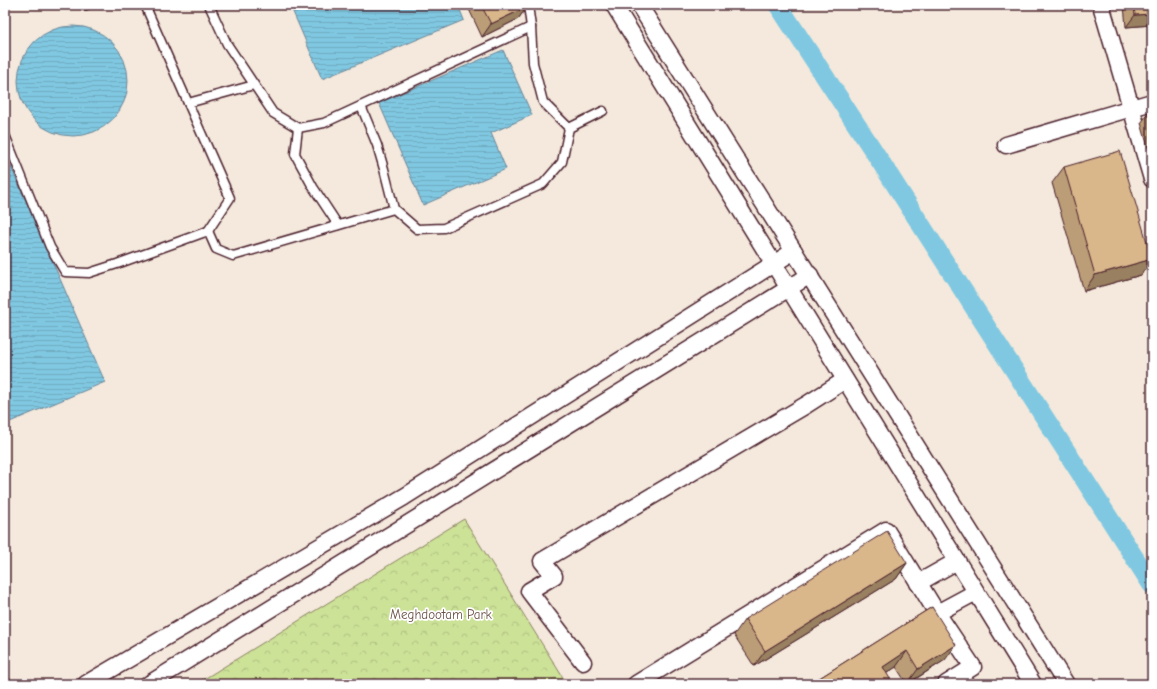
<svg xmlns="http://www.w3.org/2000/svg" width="1157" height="689" font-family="'Comic Neue',sans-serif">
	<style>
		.park { fill: url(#park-crowns); stroke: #8b8061 }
		.water { fill: url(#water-rules); stroke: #6a8498 }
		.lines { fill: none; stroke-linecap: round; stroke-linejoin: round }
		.canal { stroke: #80c8e1; stroke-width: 19 }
		.service-casing { stroke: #4a1f2b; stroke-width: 11 }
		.minor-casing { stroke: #4a1f2b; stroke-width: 19 }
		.service { stroke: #fff; stroke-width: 8 }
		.minor { stroke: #fff; stroke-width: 16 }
		.wall { fill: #bb9d78; stroke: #4a1f2b }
		.shaded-wall { fill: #988061; stroke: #4a1f2b }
		.building { fill: #d9b78b; stroke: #4a1f2b }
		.labels { text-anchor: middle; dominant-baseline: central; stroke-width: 3.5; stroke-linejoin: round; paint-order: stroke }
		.park-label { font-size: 13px; fill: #6a5046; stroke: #fff }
	</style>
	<defs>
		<pattern id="park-crowns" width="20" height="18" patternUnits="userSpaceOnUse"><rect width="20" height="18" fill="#cce297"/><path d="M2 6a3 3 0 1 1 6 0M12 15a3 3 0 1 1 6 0" fill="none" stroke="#b1c182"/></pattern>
		<pattern id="water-rules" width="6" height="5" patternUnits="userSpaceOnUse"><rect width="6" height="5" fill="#80c8e1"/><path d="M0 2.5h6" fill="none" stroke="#70abc1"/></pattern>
	</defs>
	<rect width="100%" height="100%" fill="#f4e9dc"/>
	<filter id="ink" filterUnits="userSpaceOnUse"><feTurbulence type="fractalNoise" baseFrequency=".025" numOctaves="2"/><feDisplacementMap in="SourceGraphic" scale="8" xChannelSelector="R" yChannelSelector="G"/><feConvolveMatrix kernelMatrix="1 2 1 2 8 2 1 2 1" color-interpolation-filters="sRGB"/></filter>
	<g filter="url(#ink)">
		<!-- park -->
		<path class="park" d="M464,519L567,684H196Z"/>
		<!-- water -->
		<g class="water">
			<path d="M290,5H458L464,20L322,79Z"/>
			<circle cx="73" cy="81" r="55"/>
			<path d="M503,50L532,115L491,133L506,169L423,205L379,103Z"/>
			<path d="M5,153L105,382L5,424Z"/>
		</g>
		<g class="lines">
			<!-- canal -->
			<path class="canal" d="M778,5L873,150L1152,585"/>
			<!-- service casing -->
			<g class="service-casing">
				<g id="service">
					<path d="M84,5H86"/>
					<path d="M145,5L188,103"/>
					<path d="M209,5L227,44L273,113L298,128L324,123L531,27"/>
					<path d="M528,5L531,27L533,63L543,102L569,128"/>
					<path d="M361,106L377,145L384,169L394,209"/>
					<path d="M298,128L295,154L313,187L338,225"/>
					<path d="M5,135L50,247L65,272L89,273L117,264L208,231L216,249L233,256L394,209L417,229L444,228L543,184L562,162L569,128L603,111"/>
					<path d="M208,231L230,198L188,103L254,85"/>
				</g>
			</g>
			<!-- minor casing -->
			<g class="minor-casing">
				<g id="minor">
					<path d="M614,5L1033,684"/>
					<path d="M639,5L1066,684"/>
					<path d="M1101,5L1152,179"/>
					<path d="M1006,145L1152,102"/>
					<path d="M918,583L957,561"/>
					<path d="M937,613L976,592"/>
					<path d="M583,662L529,591L554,576L542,561L806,405L845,380"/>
					<path d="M86,684L404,497L794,251"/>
					<path d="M149,684L810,275"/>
					<path d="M636,684L886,530L937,613L973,667L946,684"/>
				</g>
			</g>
			<!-- service -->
			<use href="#service" class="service"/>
			<!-- minor -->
			<use href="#minor" class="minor"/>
		</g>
		<!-- wall -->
		<g class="wall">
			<path d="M467,5H526L527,7L518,19L482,37Z"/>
			<path d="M1124,5H1152V25L1126,27Z"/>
			<path d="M1152,108V161L1141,123Z"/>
			<path d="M1064,167L1141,275L1084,291L1052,183Z"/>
			<path d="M907,563L896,579L754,666L734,635L745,619Z"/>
			<path d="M932,607L945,660L908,684H907L896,667L887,673L810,684Z"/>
		</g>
		<!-- shaded-wall -->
		<g class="shaded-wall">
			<path d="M527,7L518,19L482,37L491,24Z"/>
			<path d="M1152,14V25L1126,27L1135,15Z"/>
			<path d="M1152,259L1141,275L1084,291L1095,275Z"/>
			<path d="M907,563L896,579L754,666L765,651Z"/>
			<path d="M956,645L945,660L907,684L918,669Z"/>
			<path d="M907,651L896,667L872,683L883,667Z"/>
		</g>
		<!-- building -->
		<g class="building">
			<path d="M481,5H526L527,7L491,24Z"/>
			<path d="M1134,5H1152V14L1135,15Z"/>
			<path d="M1120,151L1152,259L1095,275L1064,167Z"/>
			<path d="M887,531L907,563L765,651L745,619Z"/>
			<path d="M932,607L956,645L918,669L907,651L883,667L893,684H810Z"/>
		</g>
	</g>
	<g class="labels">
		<!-- park labels -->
		<g class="park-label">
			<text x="441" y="614">Meghdootam Park</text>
		</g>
	</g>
	<!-- margin -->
	<rect width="1157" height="689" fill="none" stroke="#fff" stroke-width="20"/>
	<rect x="10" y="10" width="1137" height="669" fill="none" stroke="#4a1f2b" stroke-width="1.5" filter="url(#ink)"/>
</svg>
